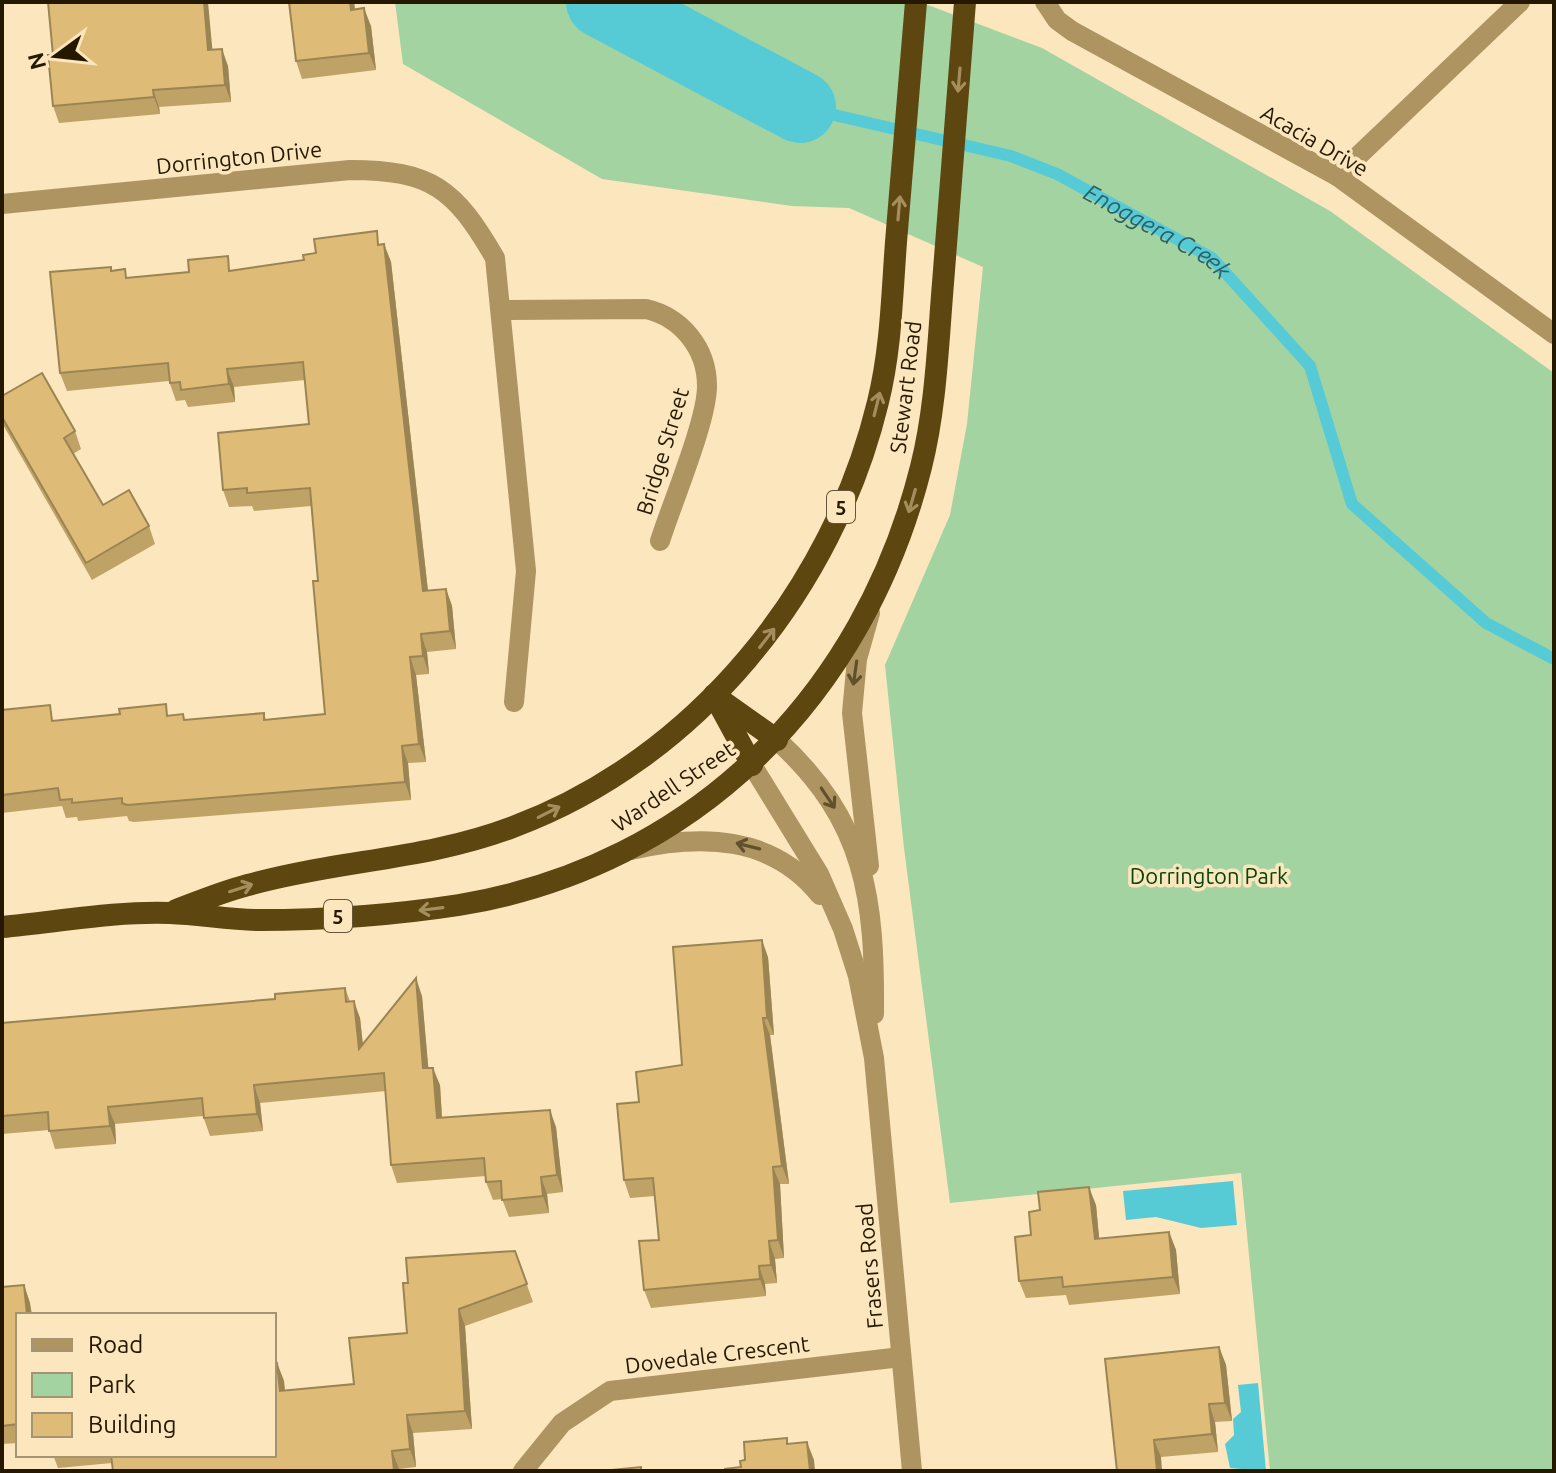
<svg xmlns="http://www.w3.org/2000/svg" width="1556" height="1473" font-family="Ubuntu,sans-serif">
	<style>
		.green { fill: #a3d3a1 }
		.water { fill: #56cbd6 }
		.lines { fill: none; stroke-linecap: round; stroke-linejoin: round }
		.stream { stroke: #56cbd6; stroke-width: 12 }
		.river { stroke: #56cbd6; stroke-width: 72 }
		.minor { stroke: #ad9461; stroke-width: 20 }
		.tertiary { stroke: #ad9461; stroke-width: 20 }
		.trunk { stroke: #5d460f; stroke-width: 22 }
		.wall { fill: #bfa266 }
		.shaded-wall { fill: #9b8453 }
		.building { fill: #debc77; stroke: #9b8453; stroke-width: 2 }
		.oneway { stroke: #a48e5e }
		.oneway2 { stroke: #62502c }
		.labels { text-anchor: middle; dominant-baseline: central; stroke-width: 7; stroke-linejoin: round; paint-order: stroke }
		.shield { fill: #fbe6be; stroke: #655639; stroke-width: 2 }
		.shield-label { font-size: 20px; font-weight: bold; fill: #251800 }
		.street-label { font-size: 22px; fill: #251800; stroke: #fbe6be }
		.park-label { font-size: 22px; fill: #04460b; stroke: #fbe6be }
		.water-label { font-size: 24px; font-style: italic; fill: #2e6065; stroke: #fbe6be }
	</style>
	<rect width="100%" height="100%" fill="#fbe6be"/>
	<!-- green -->
	<path class="green" d="M395,2H920L1042,48L1330,211L1554,373V1471H1270L1241,1173L950,1203L904,848L885,665L950,515L967,424L983,267L849,208L792,206L602,179L403,64Z"/>
	<!-- water -->
	<g class="water">
		<path d="M1233,1181L1237,1225L1201,1228L1156,1217L1126,1220L1123,1191Z"/>
		<path d="M1258,1383L1266,1471L1230,1468L1225,1444L1234,1435L1233,1419L1241,1412L1238,1385Z"/>
	</g>
	<g class="lines">
		<!-- stream -->
		<path class="stream" id="s1" d="M800,107L1011,156L1057,174L1212,258L1310,366L1352,504L1486,623L1554,659"/>
		<!-- river -->
		<path class="river" d="M602,2L800,107"/>
		<!-- minor -->
		<g class="minor">
			<path d="M1045,2L1057,20L1072,31L1337,176L1554,334"/>
			<path d="M1337,176L1520,2"/>
			<path d="M2,204L350,170C432,170 455,189 495,258L526,571L514,702"/>
			<path d="M501,310L646,309C681,317 707,348 707,386C707,421 672,503 660,541"/>
			<path d="M523,1471L562,1423L610,1391L901,1357"/>
		</g>
		<!-- tertiary -->
		<g class="tertiary">
			<path d="M777,740C866,821 875,899 874,1014"/>
			<path d="M752,765L819,874L843,929L858,976L874,1058L912,1471"/>
			<path d="M631,850C701,834 772,835 820,895"/>
			<path d="M869,866L852,713L857,659L870,613"/>
		</g>
		<!-- trunk -->
		<g class="trunk">
			<path d="M714,695L752,765"/>
			<path d="M715,696L777,740"/>
			<path d="M176,910C201,901 226,890 252,884C339,860 426,860 513,827C696,759 833,589 878,402C891,350 892,295 896,242C903,162 909,82 916,2"/>
			<path d="M2,927C57,922 115,911 170,913C200,914 229,920 259,920C324,920 394,915 459,905C695,866 864,695 921,467C936,408 938,343 943,283C950,189 958,96 965,2"/>
		</g>
	</g>
	<!-- wall -->
	<g class="wall">
		<path d="M289,2H354L355,10L371,26L376,70L302,79L296,61Z"/>
		<path d="M213,50L228,66L231,102L159,107L160,114L59,123L53,106Z"/>
		<path d="M384,244L391,262L428,591L446,589L452,606L456,649L427,652L429,674L416,675L426,762L408,763L411,800L134,822L129,821L127,816L78,821L77,817L66,818L62,806L2,813V710L56,721L183,714L185,720L264,713L266,720L325,714L318,581L311,506L254,511L252,506L229,507L223,490L309,424L305,380L234,387L235,402L188,407L185,400L176,401L169,381L67,391L60,373L111,267L112,271L128,278L233,270L304,260Z"/>
		<path d="M2,396L75,431L81,449L73,454L103,505L149,526L155,544L92,580L2,423Z"/>
		<path d="M768,957L774,1035H770L789,1184H780L784,1258L775,1259L777,1283L765,1284L766,1296L651,1308L644,1290L659,1240L655,1196L630,1198L624,1180L639,1102L682,1065Z"/>
		<path d="M345,988L350,1001L360,1018L363,1044L422,996L428,1068L440,1085L442,1118L556,1127L563,1192L547,1194L549,1213L509,1217L502,1199L493,1200L486,1182V1176L397,1183L391,1165L386,1091L260,1103L263,1131L210,1136L203,1116L115,1124L116,1144L55,1149L49,1130L2,1134V1023L275,999Z"/>
		<path d="M1096,1205L1099,1239L1169,1232L1176,1250L1180,1294L1069,1305L1066,1295L1026,1298L1019,1281L1031,1235Z"/>
		<path d="M515,1251L533,1302L465,1326L472,1429L413,1433L416,1467L399,1469L112,1463L58,1468L53,1455H274L277,1363L284,1381L285,1391L354,1384L407,1333L408,1283Z"/>
		<path d="M24,1285L30,1303L18,1315V1443L2,1444V1287Z"/>
		<path d="M1219,1347L1226,1365L1232,1421L1215,1422L1218,1452L1161,1457L1117,1471Z"/>
	</g>
	<!-- shaded-wall -->
	<g class="shaded-wall">
		<path d="M204,2H208L214,67L208,50Z"/>
		<path d="M350,2H354L357,28L351,10Z"/>
		<path d="M364,8L371,26L376,70L369,53Z"/>
		<path d="M222,49L228,66L231,102L225,85Z"/>
		<path d="M153,90L159,107L160,114L154,97Z"/>
		<path d="M384,244L391,262L430,609L423,591Z"/>
		<path d="M227,369L234,387L235,402L229,384Z"/>
		<path d="M446,589L452,606L456,649L450,631Z"/>
		<path d="M421,634L427,652L429,674L423,656Z"/>
		<path d="M410,657L416,675L426,762L419,744Z"/>
		<path d="M402,746L408,763L411,800L405,782Z"/>
		<path d="M762,940L768,957L774,1035L767,1018Z"/>
		<path d="M416,978L422,996L430,1086L423,1068Z"/>
		<path d="M354,1001L360,1018L365,1066L359,1049Z"/>
		<path d="M763,1018L770,1035L789,1184L782,1166Z"/>
		<path d="M433,1068L440,1085L443,1136L437,1118Z"/>
		<path d="M254,1085L260,1103L263,1131L257,1114Z"/>
		<path d="M108,1107L115,1124L116,1144L110,1126Z"/>
		<path d="M550,1110L556,1127L563,1192L557,1175Z"/>
		<path d="M773,1167L780,1184L784,1258L778,1240Z"/>
		<path d="M541,1177L547,1194L549,1213L543,1196Z"/>
		<path d="M1089,1187L1096,1205L1101,1257L1095,1239Z"/>
		<path d="M1169,1232L1176,1250L1180,1294L1173,1277Z"/>
		<path d="M769,1241L775,1259L777,1283L771,1265Z"/>
		<path d="M759,1266L765,1284L766,1296L760,1279Z"/>
		<path d="M24,1285L30,1303L32,1315H27Z"/>
		<path d="M459,1309L465,1326L472,1429L465,1411Z"/>
		<path d="M1219,1347L1226,1365L1232,1421L1225,1403Z"/>
		<path d="M277,1363L284,1381L286,1409L280,1391Z"/>
		<path d="M1209,1404L1215,1422L1218,1452L1212,1434Z"/>
		<path d="M407,1415L413,1433L416,1467L410,1449Z"/>
		<path d="M1154,1440L1161,1457L1162,1471H1157Z"/>
		<path d="M807,1442L814,1460L815,1471H810Z"/>
		<path d="M392,1451L399,1469V1471H394Z"/>
	</g>
	<!-- building -->
	<g class="building">
		<path d="M48,2H204L208,50L222,49L225,85L153,90L154,97L53,106L48,55H53Z"/>
		<path d="M289,2H350L351,10L364,8L369,53L296,61Z"/>
		<path d="M377,231L378,245L384,244L423,591L446,589L450,631L421,634L423,656L410,657L419,744L402,746L405,782L127,805L122,803V798L72,803V799L60,800L58,788L2,795V710L50,705L52,721L120,714L119,709L166,704L167,716L183,714L184,720L264,713V720L325,714L313,581H318L310,488L247,493V488L223,490L218,433L309,424L303,362L227,369L229,384L181,390L180,382L170,383L168,363L60,373L50,272L111,267V271L125,269L126,278L189,272L188,260L228,256L229,271L304,260L303,255L316,253L314,239Z"/>
		<path d="M42,373L75,431L64,438L103,505L129,490L149,526L86,563L2,417V396Z"/>
		<path d="M762,940L767,1018H763L782,1166L773,1167L778,1240L769,1241L771,1265L759,1266L760,1279L644,1290L639,1241L659,1240L653,1178L624,1180L617,1104L639,1102L636,1072L682,1065L673,947Z"/>
		<path d="M416,978L423,1068H433L437,1118L550,1110L557,1175L541,1177L543,1196L502,1200L501,1181L486,1182L484,1158L391,1165L384,1073L254,1085L257,1114L204,1118L202,1098L108,1107L110,1126L49,1131L48,1112L2,1116V1023L275,999V994L345,988L346,1002L354,1001L359,1049Z"/>
		<path d="M1089,1187L1095,1239L1169,1232L1173,1277L1063,1287L1062,1277L1019,1281L1015,1237L1031,1235L1029,1212L1040,1210L1038,1192Z"/>
		<path d="M515,1251L527,1284L459,1309L465,1411L407,1415L410,1449L392,1451L394,1471H113L111,1455H274V1364L277,1363L280,1391L354,1384L349,1338L407,1333L403,1283H408L406,1258Z"/>
		<path d="M24,1285L27,1315H18V1424L2,1426V1287Z"/>
		<path d="M1219,1347L1225,1403L1209,1404L1212,1434L1154,1440L1157,1471H1117L1105,1359Z"/>
		<path d="M787,1438V1444L807,1442L810,1471H725V1469L741,1467L740,1461L745,1460L744,1442Z"/>
		<path d="M641,1467V1471H601Z"/>
	</g>
	<!-- one-way arrows -->
	<defs><path id="oneway-shaft" d="M-6 0H5M1.5-3L5.5 0L1.5 3" fill="none" stroke-width="1.6" stroke-linecap="round" stroke-linejoin="round" transform="scale(2)"/></defs>
	<g class="oneway">
		<use href="#oneway-shaft" transform="translate(959 80) rotate(95)"/>
		<use href="#oneway-shaft" transform="translate(899 208) rotate(-85)"/>
		<use href="#oneway-shaft" transform="translate(877 404) rotate(-76)"/>
		<use href="#oneway-shaft" transform="translate(912 501) rotate(106)"/>
		<use href="#oneway-shaft" transform="translate(767 638) rotate(-52)"/>
		<use href="#oneway-shaft" transform="translate(549 812) rotate(-27)"/>
		<use href="#oneway-shaft" transform="translate(241 888) rotate(-18)"/>
		<use href="#oneway-shaft" transform="translate(431 909) rotate(173)"/>
	</g>
	<g class="oneway2">
		<use href="#oneway-shaft" transform="translate(855 673) rotate(98)"/>
		<use href="#oneway-shaft" transform="translate(828 798) rotate(56)"/>
		<use href="#oneway-shaft" transform="translate(748 846) rotate(-166)"/>
	</g>
	<g class="labels">
		<!-- shield labels -->
		<g class="shield">
			<rect x="827" y="491" width="28" height="32" rx="6"/>
			<rect x="324" y="900" width="28" height="32" rx="6"/>
		</g>
		<g class="shield-label">
			<text x="841" y="507">5</text>
			<text x="338" y="916">5</text>
		</g>
		<!-- street labels -->
		<g class="street-label">
			<text transform="translate(1315 140) rotate(30)">Acacia Drive</text>
			<text transform="translate(239 157) rotate(-6)">Dorrington Drive</text>
			<text transform="translate(905 387) rotate(-83)">Stewart Road</text>
			<text transform="translate(662 451) rotate(-73)">Bridge Street</text>
			<text transform="translate(673 786) rotate(-34)">Wardell Street</text>
			<text transform="translate(869 1266) rotate(-95)">Frasers Road</text>
			<text transform="translate(717 1354) rotate(-7)">Dovedale Crescent</text>
		</g>
		<!-- park labels -->
		<g class="park-label">
			<text x="1209" y="875">Dorrington Park</text>
		</g>
		<!-- water labels -->
		<g class="water-label">
			<text stroke="none"><textPath href="#s1" startOffset="382">Enoggera Creek</textPath></text>
		</g>
	</g>
	<!-- border -->
	<rect width="1556" height="1473" fill="none" stroke="#251800" stroke-width="8"/>
	<!-- legend -->
	<rect x="16" y="1313" width="260" height="144" fill="#fbe6be" stroke="#a59472" stroke-width="2"/>
	<rect x="32" y="1339" width="40" height="12" fill="#ad9461" stroke="#a59472" stroke-width="2"/>
	<text x="88" y="1353" font-size="24" fill="#251800">Road</text>
	<rect x="32" y="1373" width="40" height="24" fill="#a3d3a1" stroke="#a59472" stroke-width="2"/>
	<text x="88" y="1393" font-size="24" fill="#251800">Park</text>
	<rect x="32" y="1413" width="40" height="24" fill="#debc77" stroke="#a59472" stroke-width="2"/>
	<text x="88" y="1433" font-size="24" fill="#251800">Building</text>
	<!-- north arrow -->
	<g transform="translate(56 56) rotate(255)" stroke="#fbe6be" stroke-width="6" paint-order="stroke">
	<path d="M0-6L14 30L0 20L-14 30Z" fill="#251800"/>
	<text y="-12" font-size="22" font-weight="bold" text-anchor="middle" fill="#251800">N</text>
	</g>
</svg>
